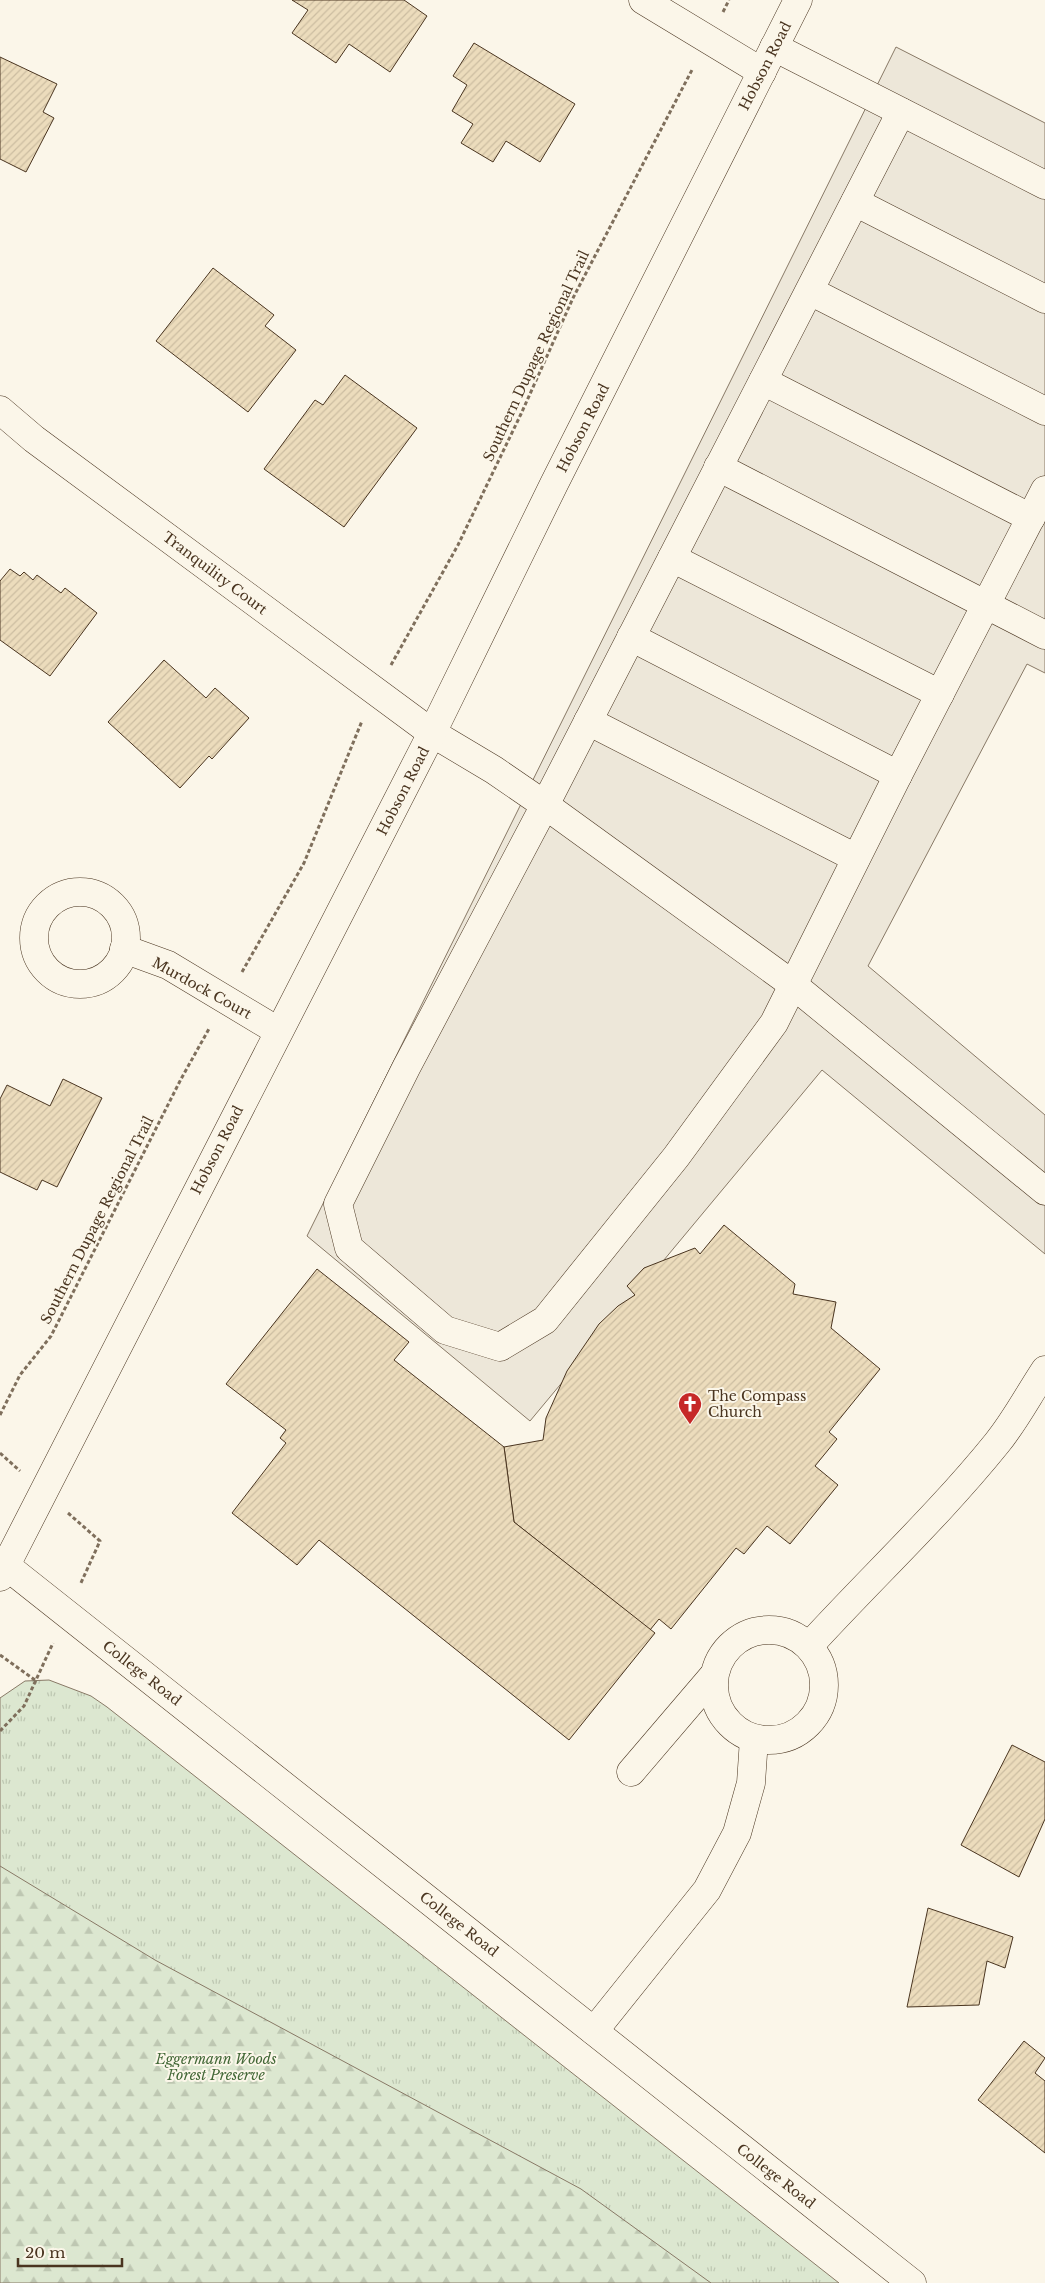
<svg xmlns="http://www.w3.org/2000/svg" width="1045" height="2283" font-family="'Libre Baskerville',serif">
	<style>
		.grass { fill: url(#grass-tufts); stroke: #887966 }
		.forest { fill: url(#forest-firs); stroke: #887966 }
		.parking { fill: #ede7d9; stroke: #887966 }
		.building { fill: url(#building-hatch); stroke: #4a3520 }
		.lines { fill: none; stroke-linecap: round; stroke-linejoin: round }
		.minor-casing { stroke: #4a3520; stroke-width: 29 }
		.major-casing { stroke: #4a3520; stroke-width: 29 }
		.path { stroke: #7f6f5c; stroke-width: 3; stroke-dasharray: 4 2.5; stroke-linecap: butt }
		.minor { stroke: #fbf6e9; stroke-width: 28 }
		.major { stroke: #fbf6e9; stroke-width: 28 }
		.labels { text-anchor: middle; dominant-baseline: central; stroke-width: 4; stroke-linejoin: round; paint-order: stroke }
		.street-label { font-size: 14px; fill: #4a3520; stroke: #fbf6e9 }
		.poi-label { font-size: 14px; fill: #4a3520; stroke: #fbf6e9; text-anchor: start }
		.park-label { font-size: 14px; font-style: italic; fill: #436837; stroke: #fbf6e9 }
	</style>
	<defs>
		<pattern id="grass-tufts" width="24" height="20" patternUnits="userSpaceOnUse" patternTransform="scale(1.25)"><rect width="24" height="20" fill="#dce7d0"/><path d="M3 7l-1-3M5 7V3M7 7l1-3M15 17l-1-3M17 17v-4M19 17l1-3" fill="none" stroke="#bec7b2"/></pattern>
		<pattern id="forest-firs" width="22" height="20" patternUnits="userSpaceOnUse" patternTransform="scale(1.25)"><rect width="22" height="20" fill="#dce7d0"/><path d="M5 1l3.5 6h-7zM16 11l3.5 6h-7z" fill="#bec7b2"/></pattern>
		<pattern id="building-hatch" width="6" height="6" patternUnits="userSpaceOnUse" patternTransform="scale(1.25)"><rect width="6" height="6" fill="#ecdcbc"/><path d="M-1 1l2-2M0 6l6-6M5 7l2-2" fill="none" stroke="#ccbda1"/></pattern>
	</defs>
	<rect width="100%" height="100%" fill="#fbf6e9"/>
	<!-- grass -->
	<path class="grass" d="M49,1680L91,1696L107,1707L839,2283H0V1698L25,1681Z"/>
	<!-- forest -->
	<path class="forest" d="M0,1866L155,1960L581,2189L711,2283H0Z"/>
	<!-- parking -->
	<path class="parking" d="M896,47L1045,123V673L1027,664L868,966L1045,1115V1254L822,1070L530,1421L307,1236Z"/>
	<!-- building -->
	<g class="building">
		<path d="M292,0H404L427,16L390,72L349,44L336,63L292,33L308,10Z"/>
		<path d="M474,43L575,104L540,162L506,141L493,162L461,143L473,124L452,111L467,85L453,76Z"/>
		<path d="M0,57L57,84L43,112L54,118L26,172L0,159Z"/>
		<path d="M213,268L274,315L265,326L296,350L248,412L156,341Z"/>
		<path d="M345,375L417,428L344,527L264,469L315,400L323,405Z"/>
		<path d="M10,569L20,576L24,572L33,580L37,575L61,593L65,588L97,613L50,676L0,640V581Z"/>
		<path d="M164,660L206,698L215,688L249,718L212,759L209,756L180,788L108,722Z"/>
		<path d="M63,1079L102,1098L57,1187L42,1180L37,1190L0,1172V1099L7,1085L50,1106Z"/>
		<path d="M724,1225L795,1284L793,1294L836,1302L831,1328L880,1369L829,1432L837,1439L815,1466L838,1485L790,1544L767,1526L744,1554L736,1548L671,1629L659,1619L650,1630L514,1522L504,1447L543,1440L546,1418L567,1371L599,1324L618,1306L635,1295L627,1286L644,1268L695,1248L700,1254Z"/>
		<path d="M317,1269L409,1342L394,1360L504,1447L514,1522L655,1633L569,1740L319,1540L297,1565L232,1513L286,1443L280,1438L286,1430L226,1384Z"/>
		<path d="M1012,1745L1045,1762V1819L1019,1877L961,1845Z"/>
		<path d="M928,1908L1013,1937L1005,1968L987,1961L979,2005L907,2007Z"/>
		<path d="M1024,2041L1045,2058L1035,2073L1045,2081V2153L978,2100Z"/>
	</g>
	<g class="lines">
		<!-- minor casing -->
		<g class="minor-casing">
			<g id="minor">
				<path d="M643,0L762,72"/>
				<path d="M774,47L1045,185"/>
				<path d="M901,112L545,805L406,1068L338,1204L349,1248L445,1330L500,1347L545,1320L676,1157L774,1023L898,775L1045,490"/>
				<path d="M855,202L1045,299"/>
				<path d="M810,291L1045,411"/>
				<path d="M763,381L1031,518"/>
				<path d="M0,410L34,439L432,733L494,770L545,805L792,984L1045,1191"/>
				<path d="M718,467L1045,635"/>
				<path d="M672,558L940,694"/>
				<path d="M631,637L898,775"/>
				<path d="M588,721L856,858"/>
				<circle cx="80" cy="938" r="46"/>
				<path d="M124,949L168,965L278,1031"/>
				<circle cx="769" cy="1685" r="55"/>
				<path d="M809,1646C871,1578 939,1515 997,1443C1015,1421 1029,1394 1045,1370"/>
				<path d="M631,1772L713,1676"/>
				<path d="M594,2031L707,1890L737,1833L751,1783L754,1739"/>
			</g>
		</g>
		<!-- major casing -->
		<g class="major-casing">
			<g id="major">
				<path d="M0,1561L912,2283"/>
				<path d="M0,1577L432,733L554,484L798,0"/>
			</g>
		</g>
		<!-- path -->
		<g class="path">
			<path d="M723,12L729,0"/>
			<path d="M391,665L458,545L521,414L573,298L693,68"/>
			<path d="M242,972L304,863L362,721"/>
			<path d="M0,1415L20,1375L51,1336L181,1079L210,1027"/>
			<path d="M0,1453L20,1471"/>
			<path d="M68,1513L100,1541L80,1585"/>
			<path d="M0,1655L35,1680"/>
			<path d="M0,1731L24,1706L53,1643"/>
		</g>
		<!-- minor -->
		<use href="#minor" class="minor"/>
		<!-- major -->
		<use href="#major" class="major"/>
	</g>
	<!-- icons -->
	<defs>
		<g id="church-pin" transform="scale(1.25)"><path d="M0 17L-7.5 6A9.5 9.5 0 1 1 7.5 6Z" fill="#c62828" stroke="#fbf6e9"/><path d="M-1.2-6h2.4v3.5h3.3v2.4h-3.3V6h-2.4V-.1h-3.3v-2.4h3.3Z" fill="#fff"/></g>
	</defs>
	<g fill-rule="evenodd">
		<use href="#church-pin" x="690" y="1404"/>
	</g>
	<g class="labels">
		<!-- street labels -->
		<g class="street-label">
			<text transform="translate(765 66) rotate(-63)">Hobson Road</text>
			<text transform="translate(536 356) rotate(-65)">Southern Dupage Regional Trail</text>
			<text transform="translate(583 428) rotate(-63)">Hobson Road</text>
			<text transform="translate(215 573) rotate(37)">Tranquility Court</text>
			<text transform="translate(403 791) rotate(-63)">Hobson Road</text>
			<text transform="translate(202 988) rotate(29)">Murdock Court</text>
			<text transform="translate(217 1150) rotate(-63)">Hobson Road</text>
			<text transform="translate(97 1220) rotate(-63)">Southern Dupage Regional Trail</text>
			<text transform="translate(142 1673) rotate(38)">College Road</text>
			<text transform="translate(459 1924) rotate(38)">College Road</text>
			<text transform="translate(776 2176) rotate(38)">College Road</text>
		</g>
		<!-- poi labels -->
		<g class="poi-label">
			<text x="708" y="1396">The Compass<tspan x="708" dy="16">Church</tspan></text>
		</g>
		<!-- park labels -->
		<g class="park-label">
			<text x="216" y="2059">Eggermann Woods<tspan x="216" dy="16">Forest Preserve</tspan></text>
		</g>
	</g>
	<!-- scale -->
	<path d="M18 2258v8h104v-8" fill="none" stroke="#4a3520" stroke-width="2.5"/>
	<text x="25" y="2258" font-size="15" fill="#4a3520" stroke="#fbf6e9" stroke-width="4" paint-order="stroke">20 m</text>
</svg>
